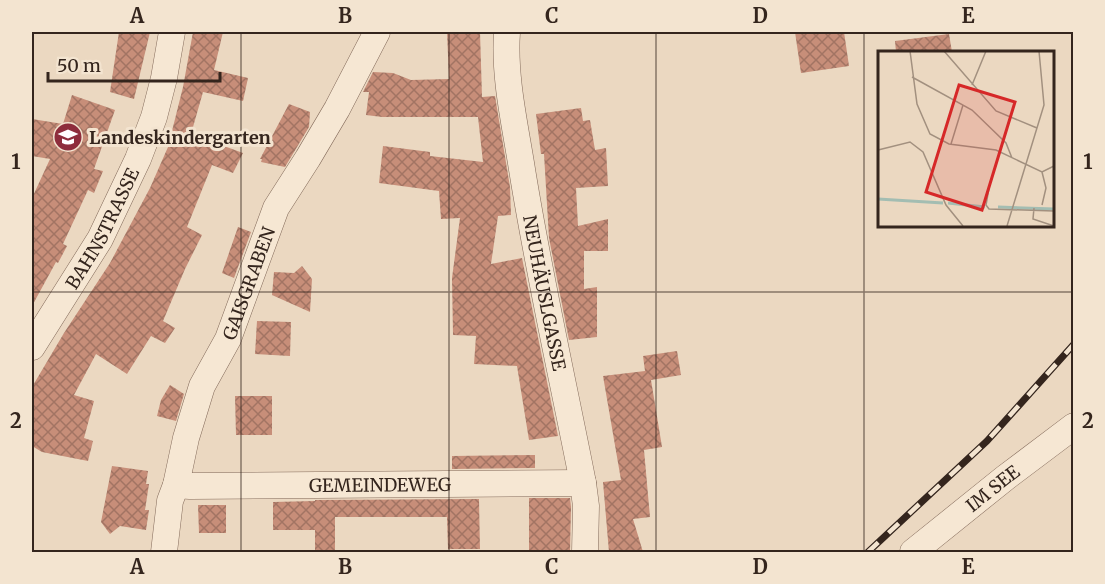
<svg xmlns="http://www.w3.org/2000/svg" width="1105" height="584" font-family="Merriweather,serif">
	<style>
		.building { fill: url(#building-cross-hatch) }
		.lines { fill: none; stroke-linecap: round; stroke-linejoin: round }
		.minor-casing { stroke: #836a5a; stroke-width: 27 }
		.minor { stroke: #f6e7d3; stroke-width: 26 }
		.rail-casing { stroke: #34251d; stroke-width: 7 }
		.rail { stroke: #f3e4d0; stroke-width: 4.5; stroke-dasharray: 14; stroke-linecap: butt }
		.grid { fill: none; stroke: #34251d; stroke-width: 1.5; stroke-opacity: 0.55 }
		.labels { text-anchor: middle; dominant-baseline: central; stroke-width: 6; stroke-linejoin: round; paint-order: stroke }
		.poi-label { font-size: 18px; font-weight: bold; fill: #34251d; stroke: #f3e4d0; text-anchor: start }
		.street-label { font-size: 18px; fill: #34251d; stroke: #f3e4d0 }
		.inset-river { fill: none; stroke: #a3bdb2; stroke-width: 3 }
		.inset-road { fill: none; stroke: #a2907f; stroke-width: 1.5 }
		.view { fill: #d62828; fill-opacity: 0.15; stroke: #d62828; stroke-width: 3 }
		.inset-edge { fill: none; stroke: #34251d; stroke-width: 3 }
		.neatline { fill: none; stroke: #34251d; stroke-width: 2 }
		.grid-label { font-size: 20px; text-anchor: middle; font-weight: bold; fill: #34251d }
	</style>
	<defs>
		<pattern id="building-cross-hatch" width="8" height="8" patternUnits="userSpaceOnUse" patternTransform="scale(1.5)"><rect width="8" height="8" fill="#c78e79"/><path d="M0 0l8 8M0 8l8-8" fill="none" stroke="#a27463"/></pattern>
	</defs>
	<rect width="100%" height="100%" fill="#ebd8c1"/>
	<!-- building -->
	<g class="building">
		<path d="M119,32H150L134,99L110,92Z"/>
		<path d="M193,32H223L214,70L248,78L243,101L203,92L191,134L243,153L233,173L212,165L187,227L202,235L185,269L163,321L175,328L165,343L151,336L127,374L96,354L74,395L94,401L84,438L93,441L88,461L42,452L32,446V387L64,333L110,263L150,188L168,147L183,87Z"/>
		<path d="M447,32H480L482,97L495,96L510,187L511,215L498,216L491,264L522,258L558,436L529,440L517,366L474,364L476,336L453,335L452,278L460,218L441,219L439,191L379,183L383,146L430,152V156L483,162L478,117H382L366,115L369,92H363L373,72L393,73L411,80L449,79Z"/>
		<path d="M795,32H844L849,66L801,73Z"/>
		<path d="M949,34L952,52H896L895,41Z"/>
		<path d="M72,95L115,110L94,169L103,171L94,193L88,190L63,244L67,246L58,263L56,262L32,306V198L50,159L32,156V119L63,124Z"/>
		<path d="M289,104L310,112L309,127L285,167L261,162L262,159H260Z"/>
		<path d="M581,108L583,121L590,120L595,150L606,148L608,186L576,188L578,226L608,219V251H584V289L597,287V337L569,340L549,238L544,154H541L536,114Z"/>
		<path d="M238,227L251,232L234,278L222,273Z"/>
		<path d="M302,266L312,279L310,312L272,295L274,272L294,273Z"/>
		<path d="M257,321L291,322L290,356L255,354Z"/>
		<path d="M677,351L681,375L651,380L662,447L644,450L650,517L633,519L643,552H609L603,482L621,480L603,376L645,371L643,356Z"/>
		<path d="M170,385L184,394L176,421L157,416L161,400Z"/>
		<path d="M235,396H272V435H236Z"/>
		<path d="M535,455V468L452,469V456Z"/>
		<path d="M112,466L148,471L146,484H149L145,510H149L146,530L120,526L110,534L101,522Z"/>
		<path d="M529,498H570L571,507L570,552H529Z"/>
		<path d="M479,499L480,549H448L447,517H335V552H315V530H273V502L315,501V500Z"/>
		<path d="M198,505H226V533H199Z"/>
	</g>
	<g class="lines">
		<!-- minor casing -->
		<g class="minor-casing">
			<g id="minor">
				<path id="s1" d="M507,32C504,76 514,120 521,163C538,271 562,376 583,483L586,506L585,552"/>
				<path id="s2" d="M32,347L100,239L138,159L154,117L164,78L172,32"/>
				<path id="s3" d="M176,485L190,486L583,483"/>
				<path id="s4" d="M164,552L170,501L176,485L186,438L202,386L228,339L276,208L308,158L337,109L377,32"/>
				<path id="s5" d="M913,552L1005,478L1074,426"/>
			</g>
		</g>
		<!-- minor -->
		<use href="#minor" class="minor"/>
		<!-- rail casing -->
		<g class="rail-casing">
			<path id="rail" d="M868,552L987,441L1074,344"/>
		</g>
		<!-- rail -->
		<use href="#rail" class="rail"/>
	</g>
	<!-- grid -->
	<path class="grid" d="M241,32V552M449,32V552M656,32V552M864,32V552M32,292H1074"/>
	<!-- icons -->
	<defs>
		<g id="school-disc" transform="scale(1.5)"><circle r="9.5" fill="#8e2d3c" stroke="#f3e4d0"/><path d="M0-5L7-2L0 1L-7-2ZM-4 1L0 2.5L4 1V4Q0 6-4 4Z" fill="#fff"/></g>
	</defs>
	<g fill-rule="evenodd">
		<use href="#school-disc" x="68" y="137"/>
	</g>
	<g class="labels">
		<!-- poi labels -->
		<g class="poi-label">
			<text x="89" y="137">Landeskindergarten</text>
		</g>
		<!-- street labels -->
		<g class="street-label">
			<text stroke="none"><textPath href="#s2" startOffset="138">BAHNSTRASSE</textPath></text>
			<text stroke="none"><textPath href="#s4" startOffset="284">GAISGRABEN</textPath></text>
			<text stroke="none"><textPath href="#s1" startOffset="264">NEUHÄUSLGASSE</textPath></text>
			<text stroke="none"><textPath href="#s3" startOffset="204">GEMEINDEWEG</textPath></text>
			<text stroke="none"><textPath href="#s5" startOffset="102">IM SEE</textPath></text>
		</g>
	</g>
	<!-- overview -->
	<g transform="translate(878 51)">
		<rect width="176" height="176" fill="#ebd8c1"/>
		<path class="inset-river" d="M0,148L65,152M70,152L107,156M120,156L176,158"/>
		<path class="inset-road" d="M32,0L39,53L52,83L71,93L118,99L164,121L176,115M66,0L118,60L159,77M34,26L94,59L128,92L134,107M94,34L108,0M73,93L85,54M0,99L32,91L45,101L68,154L85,175M111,137L108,154L111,158L176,160M164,154L168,137L164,121M156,157L155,168L176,175M129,175L166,54L161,0"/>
		<path class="view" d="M81,34L137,51L104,159L48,141Z"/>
		<rect width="176" height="176" class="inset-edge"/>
	</g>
	<!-- border -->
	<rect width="1105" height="584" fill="none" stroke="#f3e4d0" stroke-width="66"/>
	<!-- scale -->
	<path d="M48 72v9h172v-9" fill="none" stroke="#34251d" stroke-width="3"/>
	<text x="57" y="72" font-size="18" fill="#34251d" stroke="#f3e4d0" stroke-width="4.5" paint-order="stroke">50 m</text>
	<rect x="33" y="33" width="1039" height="518" class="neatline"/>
	<g class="grid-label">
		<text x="137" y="23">A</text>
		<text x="345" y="23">B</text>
		<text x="552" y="23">C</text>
		<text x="760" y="23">D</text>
		<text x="968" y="23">E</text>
		<text x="16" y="169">1</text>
		<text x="1088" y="169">1</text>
		<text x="16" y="428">2</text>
		<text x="1088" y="428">2</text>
		<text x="137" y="574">A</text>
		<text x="345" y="574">B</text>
		<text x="552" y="574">C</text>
		<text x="760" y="574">D</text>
		<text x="968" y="574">E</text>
	</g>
</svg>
